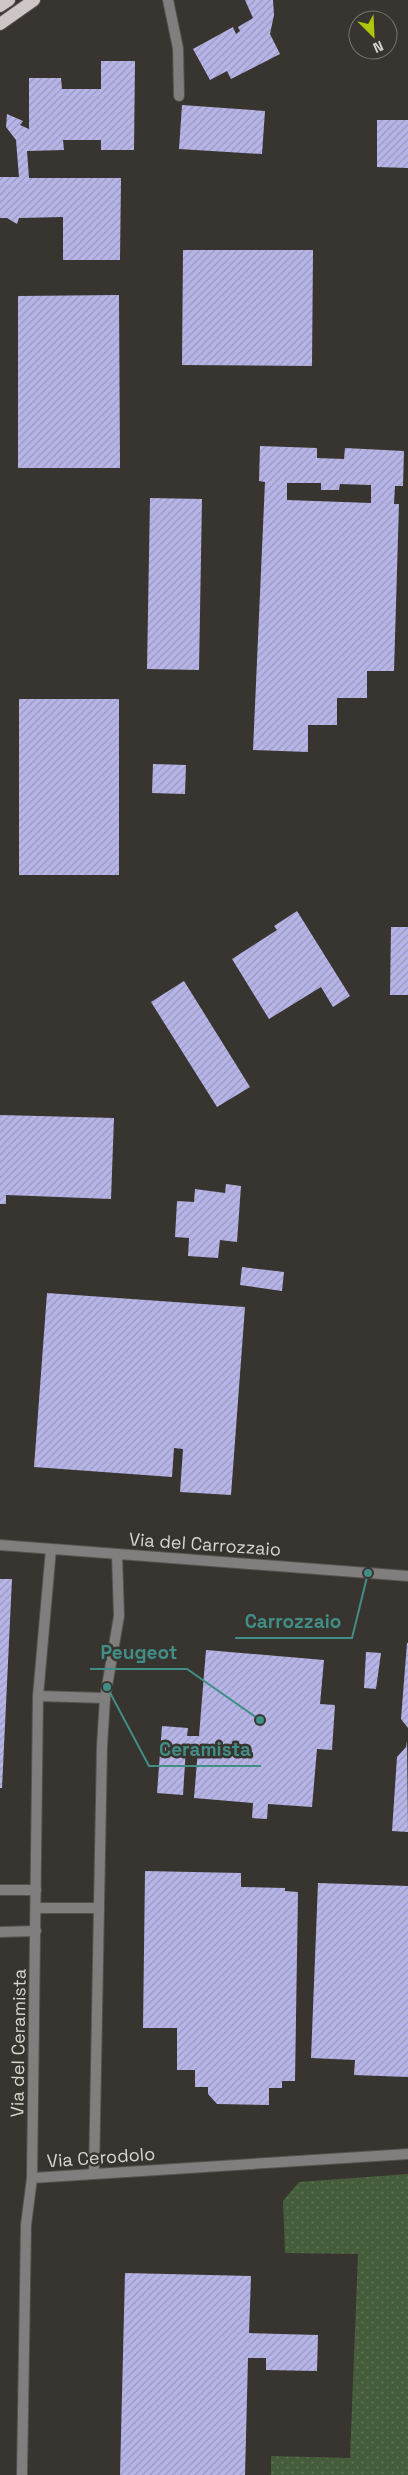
<svg xmlns="http://www.w3.org/2000/svg" width="408" height="2475" font-family="'Space Grotesk',sans-serif">
	<style>
		.grass { fill: url(#grass-dots) }
		.building { fill: url(#building-hatch); fill-rule: evenodd }
		.lines { fill: none; stroke-linecap: round; stroke-linejoin: round }
		.minor-casing { stroke: #55514c; stroke-width: 12 }
		.primary-casing { stroke: #55514c; stroke-width: 14 }
		.minor { stroke: #817e7e; stroke-width: 10 }
		.primary { stroke: #cec6c6; stroke-width: 12 }
		.labels { text-anchor: middle; dominant-baseline: central; stroke-width: 5; stroke-linejoin: round; paint-order: stroke }
		.street-label { font-size: 18px; fill: #d8d5d2; stroke: #38342f }
		.leader { fill: none; stroke: #418e87; stroke-width: 2 }
		.callout-dot { fill: #418e87; stroke: #38342f; stroke-width: 2 }
		.callout-label { font-size: 19px; text-anchor: middle; font-weight: bold; fill: #418e87; stroke: #38342f; stroke-width: 5; stroke-linejoin: round; paint-order: stroke }
	</style>
	<defs>
		<pattern id="grass-dots" width="8" height="8" patternUnits="userSpaceOnUse" patternTransform="scale(1.25)"><rect width="8" height="8" fill="#465d3b"/><path d="M2 2h.1M6 6h.1" fill="none" stroke="#607356" stroke-width="1.8" stroke-linecap="round"/></pattern>
		<pattern id="building-hatch" width="6" height="6" patternUnits="userSpaceOnUse" patternTransform="scale(1.25)"><rect width="6" height="6" fill="#b7b5e7"/><path d="M-1 1l2-2M0 6l6-6M5 7l2-2" fill="none" stroke="#9a98bd"/></pattern>
	</defs>
	<rect width="100%" height="100%" fill="#38342f"/>
	<!-- grass -->
	<path class="grass" d="M408,2174V2475H271V2456L350,2458L358,2254L285,2253L283,2201L299,2182Z"/>
	<!-- building -->
	<g class="building">
		<path d="M245,0H273L274,15L270,34L280,54L231,79L227,71L210,80L193,49L233,27L236,34L240,31L238,27L253,18Z"/>
		<path d="M101,61H135L134,150H101V140H63L64,150L27,151L29,178H121L120,260H63V217L19,218L17,224L7,218H0V177H19L16,140L6,127L7,114L23,121L20,125L29,129V78H61L62,89H101Z"/>
		<path d="M182,105L265,111L262,154L179,149Z"/>
		<path d="M377,120H408V168L377,167Z"/>
		<path d="M183,250H313L312,366L182,365Z"/>
		<path d="M119,295L120,468H18V296Z"/>
		<path d="M260,446L317,448V458L344,459L345,448L404,451L403,486H395L394,504H399L394,671H367V698H337V725H308V752L253,750L265,482L259,481ZM287,483H321V490H339L340,484L371,485V503L287,500Z"/>
		<path d="M150,498L202,499L199,670L147,669Z"/>
		<rect x="19" y="699" width="100" height="176"/>
		<path d="M153,764L186,765L185,794L152,793Z"/>
		<path d="M297,911L350,996L333,1007L321,987L269,1019L232,959L277,930L274,926Z"/>
		<path d="M391,927H408V995H390Z"/>
		<path d="M184,981L250,1087L217,1107L151,1002Z"/>
		<path d="M0,1115L114,1118L111,1199L6,1195V1204H0Z"/>
		<path d="M226,1184L241,1186L237,1242L220,1240L218,1258L188,1256L189,1238L175,1237L177,1201L194,1202L195,1189L225,1193Z"/>
		<path d="M242,1267L284,1272L282,1291L240,1285Z"/>
		<path d="M47,1293L245,1307L231,1495L180,1492L183,1449L174,1448L172,1477L34,1467Z"/>
		<path d="M0,1579H12L2,1788H0Z"/>
		<path d="M407,1643H408V1728L401,1719Z"/>
		<path d="M206,1650L324,1660L320,1704L335,1705L332,1750L317,1749L312,1807L268,1804L267,1819L252,1818L253,1803L194,1798L198,1749L186,1748L183,1795L157,1793L162,1726L188,1728L187,1736H199Z"/>
		<path d="M366,1652L381,1653L376,1689L364,1688Z"/>
		<path d="M407,1741L408,1832L392,1831L397,1757L406,1747Z"/>
		<path d="M145,1871L241,1873V1887L285,1888V1891L298,1892L295,2081H282V2088H269V2105L217,2104L208,2094V2087H195V2070H177V2028H143Z"/>
		<path d="M318,1883L408,1886V2077L354,2075L355,2060L311,2058Z"/>
		<path d="M125,2273L251,2276L249,2333L318,2335L317,2371L266,2370V2358H248L245,2475H120Z"/>
	</g>
	<g class="lines">
		<!-- minor casing -->
		<g class="minor-casing">
			<g id="minor">
				<path d="M168,0L178,48L179,96"/>
				<path d="M0,1545L408,1576"/>
				<path d="M38,1696L105,1698"/>
				<path d="M0,1890H36"/>
				<path d="M36,1908H99"/>
				<path d="M0,1932L36,1931"/>
				<path d="M94,2174L102,1746L105,1698L119,1616L117,1554"/>
				<path d="M32,2178L408,2154"/>
				<path d="M22,2475L26,2225L32,2178L38,1696L51,1549"/>
			</g>
		</g>
		<!-- primary casing -->
		<g class="primary-casing">
			<g id="primary">
				<path d="M0,6L9,0"/>
				<path d="M0,24L34,0"/>
			</g>
		</g>
		<!-- minor -->
		<use href="#minor" class="minor"/>
		<!-- primary -->
		<use href="#primary" class="primary"/>
	</g>
	<g class="labels">
		<!-- street labels -->
		<g class="street-label">
			<text transform="translate(205 1544) rotate(4)">Via del Carrozzaio</text>
			<text transform="translate(18 2043) rotate(-89)">Via del Ceramista</text>
			<text transform="translate(101 2157) rotate(-4)">Via Cerodolo</text>
		</g>
	</g>
	<!-- callouts -->
	<path class="leader" d="M368 1573L352 1638H235M260 1720L187 1669H90M107 1687L149 1766H261"/>
	<g class="callout-dot">
		<circle cx="368" cy="1573" r="5"/>
		<circle cx="260" cy="1720" r="5"/>
		<circle cx="107" cy="1687" r="5"/>
	</g>
	<g class="callout-label">
		<text x="293" y="1628">Carrozzaio</text>
		<text x="139" y="1659">Peugeot</text>
		<text x="205" y="1756">Ceramista</text>
	</g>
	<!-- north arrow -->
	<g transform="translate(373 35) rotate(156)"><circle r="24" fill="#38342f" stroke="#787470"/>
	<path d="M0-4L9 19L0 12L-9 19Z" fill="#aec60b"/>
	<text y="-8" font-size="14" font-weight="bold" text-anchor="middle" fill="#d8d5d2">N</text>
	</g>
</svg>
